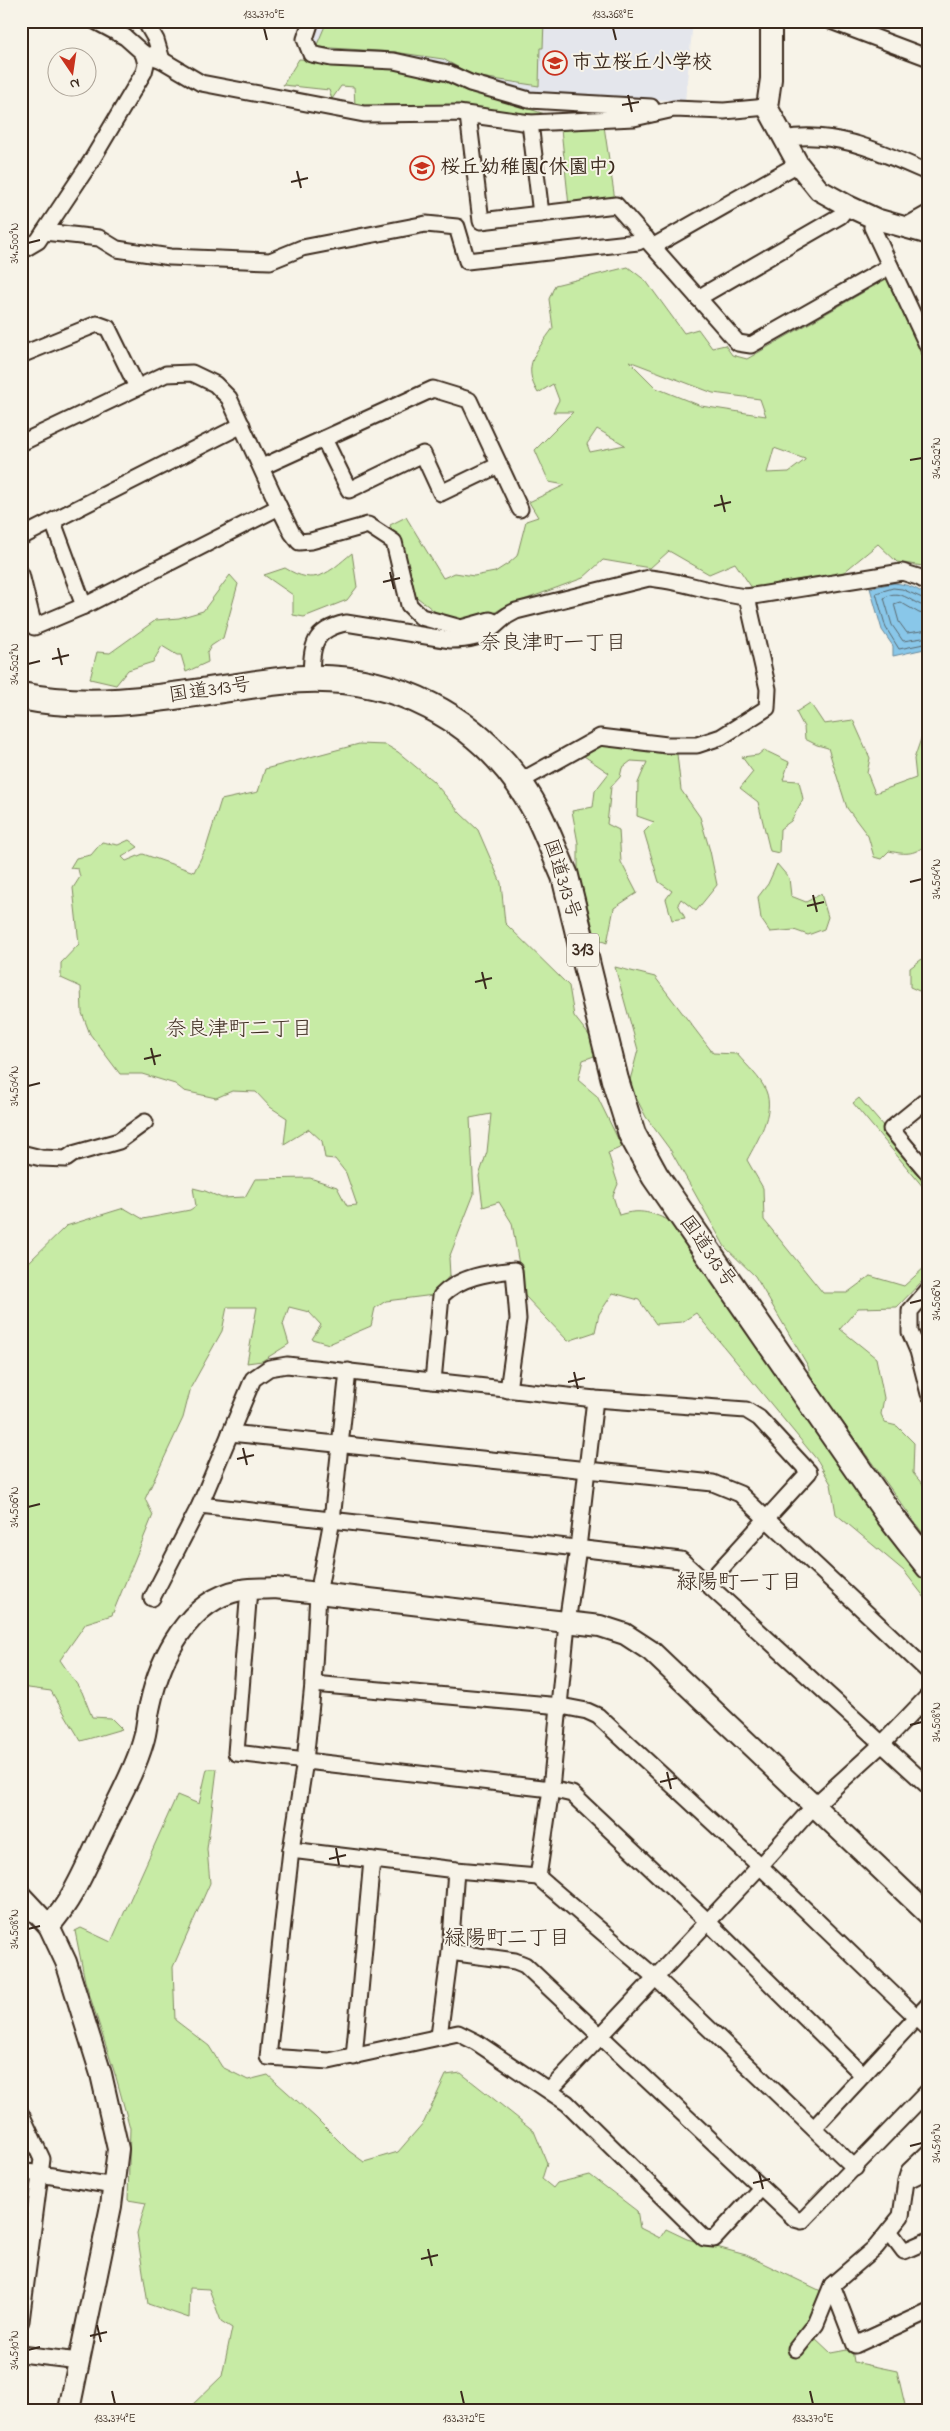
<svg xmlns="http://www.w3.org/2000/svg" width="950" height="2431" font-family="'Indie Flower','Klee One',sans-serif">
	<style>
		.built { fill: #e4e6ec }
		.green { fill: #c7eba5; stroke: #818a62; fill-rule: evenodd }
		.water { fill: #89c7e9; stroke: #6a8898 }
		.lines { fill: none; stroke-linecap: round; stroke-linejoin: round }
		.shore { stroke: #5a696f; stroke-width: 1 }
		.street-casing { stroke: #3b2a1e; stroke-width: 19 }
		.secondary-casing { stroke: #3b2a1e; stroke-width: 24 }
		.highway-casing { stroke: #3b2a1e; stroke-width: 30 }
		.street { stroke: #f7f3e8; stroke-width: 15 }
		.secondary { stroke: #f7f3e8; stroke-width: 20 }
		.highway { stroke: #f7f3e8; stroke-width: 26 }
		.ticks { fill: none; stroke: #3b2a1e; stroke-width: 2 }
		.labels { text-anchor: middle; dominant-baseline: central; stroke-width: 4; stroke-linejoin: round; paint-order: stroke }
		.shield { fill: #f7f3e8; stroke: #73665b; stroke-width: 1 }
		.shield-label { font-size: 19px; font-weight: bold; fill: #3b2a1e }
		.poi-label { font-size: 20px; font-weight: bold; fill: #3b2a1e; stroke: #f7f3e8; text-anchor: start }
		.street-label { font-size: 20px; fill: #3b2a1e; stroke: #f7f3e8 }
		.neighbourhood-label { font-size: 21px; fill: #3b2a1e; stroke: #f7f3e8 }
		.neatline { fill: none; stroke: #3b2a1e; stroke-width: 2 }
		.ticks-label { font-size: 12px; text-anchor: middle; fill: #3b2a1e }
	</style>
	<rect width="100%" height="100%" fill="#f7f3e8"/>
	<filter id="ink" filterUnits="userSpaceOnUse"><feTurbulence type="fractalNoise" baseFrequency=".02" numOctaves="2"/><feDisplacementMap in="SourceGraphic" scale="10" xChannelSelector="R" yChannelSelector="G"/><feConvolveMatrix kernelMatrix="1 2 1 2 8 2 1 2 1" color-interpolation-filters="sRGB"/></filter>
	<g filter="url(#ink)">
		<!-- built -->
		<path class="built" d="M315,21H693L685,101L519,92L312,49Z"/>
		<!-- green -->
		<g class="green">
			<path d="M327,21H544L543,48H540L539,86L474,76L443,59L394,52L316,47Z"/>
			<path d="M299,59L391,64L445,76L468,90L558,118L528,119L458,106H355L354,87L341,86L332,99L329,90L283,85Z"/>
			<path d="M604,126L615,200L569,206L561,129Z"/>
			<path d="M628,267L646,281L684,333L698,329L712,348L725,345L732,355L747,359L888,278L929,357V567L897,562L878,544L844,572L752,588L735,563L709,574L669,551L650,568L603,560L583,578L502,608L486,618L459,622L443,618L413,594L390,525L406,517L443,578L455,573L474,576L495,572L509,563L517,556L526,521L538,517L529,502L565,485L549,482L535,450L573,412H553L559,400L553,384L538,393C521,365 537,351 553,328L549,299L555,285ZM629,361L713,393L760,399L766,416L701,406L656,388ZM597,429L625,445L590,452L587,444ZM774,448L805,459V460L789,472L767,473Z"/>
			<path d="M352,553L357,587L347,600L304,617L293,615V595L264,575L285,568C316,587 328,573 352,553Z"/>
			<path d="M230,575L238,584L223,638L211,646L207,653L208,662L186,672L181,655H177L162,646L153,662L128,670L116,685L90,679L97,652L110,653L156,620L179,618L203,611Z"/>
			<path d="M810,703L824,724L853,720L870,758L867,773L875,793L916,778L914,759L924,730L922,716L929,712V842C915,855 907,855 889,851L881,859L874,857L868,836L847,808L828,748L817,745L805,739L804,727L796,712Z"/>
			<path d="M606,743L677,754L681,790L700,817L710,851L717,885L696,911L681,899L678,904L685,918L672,920L666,899L672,891L659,882L644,832L654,822L637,816L638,783L647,762L631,761L622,768L620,777L611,787L607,824L619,830L621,862L637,893L614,908L607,943L596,939L578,872V843L572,811L593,807L595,791L609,773L584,756Z"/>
			<path d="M359,744L386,745L398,752L433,781L460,813L478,830L501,883L505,923L569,986L574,1016L592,1039L597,1055L583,1060L578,1080L597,1096L622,1147L608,1153L618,1184L613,1196L619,1215C641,1208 652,1213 673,1222L925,1575L929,1580V1603L904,1571L836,1514L831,1484L818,1461L696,1313L682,1322L656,1324L639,1300L613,1293L599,1314L595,1332L568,1341L524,1295L512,1223L499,1202L483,1207L479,1176L487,1152L491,1114L470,1118L474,1194L449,1258L450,1275L434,1295L386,1301L375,1308L371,1326L329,1344L312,1339L321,1325L309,1312L289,1307L283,1324L289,1344L262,1361L247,1363L257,1307H227L222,1331L191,1387L183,1418L145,1499L153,1515L112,1615L86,1623L60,1660L82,1692L92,1717L111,1718L122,1729L81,1741L51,1691L21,1687V1305L25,1299L28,1263L66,1226L124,1208L143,1219L190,1210L196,1206L193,1188L205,1191L222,1198L245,1197L255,1179L310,1178L337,1187L347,1206L357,1205L346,1173L335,1159L325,1158L322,1141L309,1129L284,1144L287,1118L270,1107L256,1092L232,1091L216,1098L184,1091L175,1084L142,1074H120L90,1034L82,1013L81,987L61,978V963L79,944L73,888L80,877L78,869L70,868L76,858L91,855L102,842L118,845L129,840L138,847L122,857L126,861L143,854L194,872L206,848L221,800L258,792L265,769Z"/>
			<path d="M764,750L789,762L783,780L799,781L803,799L791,821L780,829L779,853L770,851L758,802L740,788L753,772L742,757L758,755Z"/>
			<path d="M777,864L789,878L791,896L806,902L821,894L828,917L824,929L808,935L794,930L770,932L761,919L758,897L768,884Z"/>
			<path d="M929,937V992L926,994L910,987V968L926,956L925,946Z"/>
			<path d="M615,967L655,977L713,1053L737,1054C746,1065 761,1078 766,1091C775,1113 757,1141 747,1160L763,1188L764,1220L823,1293H847L870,1276L904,1286L925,1267V1261L929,1256V1274L897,1307L858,1308L840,1329L876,1358L884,1398L881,1414L885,1423L897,1426L914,1443L913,1473L929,1492V1542L811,1378L808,1366L755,1276L725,1247L671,1151L646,1117L629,1084L638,1050Z"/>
			<path d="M859,1098L929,1179V1194L853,1103Z"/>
			<path d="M207,1769H217L207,1849L210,1883L173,1967L175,2020L209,2046L222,2067L248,2080L268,2075L315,2117L349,2151L364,2162L398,2152L424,2122L446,2075L461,2073L534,2131L547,2163L542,2179L553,2188L557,2183L590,2175L637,2211L640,2228L660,2238L666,2229L687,2239L746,2255L821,2291V2302L813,2336L831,2353L852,2349L854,2362L897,2371L905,2405L911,2410H187L222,2376L232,2328L221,2321L209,2289L190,2288L189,2318L148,2304L137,2233L146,2203L128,2200L130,2128L116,2077L85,1981L75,1931L81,1928L111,1942L177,1795L199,1804Z"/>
		</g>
		<!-- water -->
		<path class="water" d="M893,583C907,584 918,588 929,598V648L893,656V646L882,630L870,588Z"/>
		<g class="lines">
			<!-- shore -->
			<g class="shore">
				<path d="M929,601L902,589L893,588L876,593L886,628L899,649L929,643"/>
				<path d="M929,607C913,606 901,586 884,598L892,625L903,641L929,637"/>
				<path d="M929,615L919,613L900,602L894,604L899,622L907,633L929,630"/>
			</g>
			<!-- street casing -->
			<g class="street-casing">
				<g id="street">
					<path d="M95,21L125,37L143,53L162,60L201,83L364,114L458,113L530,123L634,118L674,109L724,111L767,107"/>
					<path d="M145,21L156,40L162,60"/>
					<path d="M311,21L305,39L311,54L331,58L394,61L448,73L470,83L529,100L651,107L654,113"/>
					<path d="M831,21L929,58"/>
					<path d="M468,115L481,221L616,205L738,343L751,345L890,266"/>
					<path d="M530,123L541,214"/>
					<path d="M783,139C835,129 883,153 929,173"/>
					<path d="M876,219L872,227L929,349"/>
					<path d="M906,226L929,213"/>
					<path d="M44,232L99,238L117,249L170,257L270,261L302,248L426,224L457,227L467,261L638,242L646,238"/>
					<path d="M654,246L798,164"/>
					<path d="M21,251L38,241L90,163L144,72L146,64L143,53"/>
					<path d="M698,298L840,216L848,206"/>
					<path d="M21,355L97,324L108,328L137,387"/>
					<path d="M324,439L349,490L423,454L441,493L499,465"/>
					<path d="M21,443L166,374L192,373L215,384L229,398L279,507L292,533L299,542L311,541L368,525L394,542L409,605L421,617L461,628L490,620L497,623"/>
					<path d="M262,467L433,389L469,400L520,509"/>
					<path d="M53,522L84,606"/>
					<path d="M21,537L242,425"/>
					<path d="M21,574L34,627L84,606L279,507"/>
					<path d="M311,678C312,646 312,630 346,623L451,640C464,640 480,638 490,630C501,622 502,617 516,611L649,578C683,581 714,594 747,597L902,572L918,577L929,583"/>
					<path d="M520,785L528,777L600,737L667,745H697L721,737L767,708L768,689L747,597"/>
					<path d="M929,1098L891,1129L929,1174"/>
					<path d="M21,1153L41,1158L66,1159L73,1154L119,1141L145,1122"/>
					<path d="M929,1289L910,1311V1332L918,1351L929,1394"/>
					<path d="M348,1371L332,1520L318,1594L313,1684L305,1761L291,1850L268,2057L329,2061L458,2033L476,2042L567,2103L704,2238L714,2239L761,2188"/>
					<path d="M433,1381L441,1296C460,1276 488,1273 514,1270L518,1319L508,1390"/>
					<path d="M230,1433L713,1483L740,1494L929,1672"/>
					<path d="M200,1505L681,1560L929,1787"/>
					<path d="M249,1589L236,1753L551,1789L572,1794L708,1922L863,2075"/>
					<path d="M152,1598L200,1505L253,1379L269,1368L287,1365L595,1399L746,1410L759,1418L809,1472L708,1583"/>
					<path d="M313,1684L561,1706L587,1711L598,1716L760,1866L929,2029"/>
					<path d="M291,1850L456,1870L538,1877L656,1978L855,2168"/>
					<path d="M538,1877L551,1789L567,1623L578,1548L595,1399"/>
					<path d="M450,1952L515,1961L525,1965L795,2219L802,2221L929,2090"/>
					<path d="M439,2036L450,1952L456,1870"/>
					<path d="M354,2057L372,1860"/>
					<path d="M550,2090L760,1866L814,1806L882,1744L929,1695"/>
					<path d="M21,2114L42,2159L21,2321"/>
					<path d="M814,2128L929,2004"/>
					<path d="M21,2171L114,2186"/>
					<path d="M906,2181L929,2170"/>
					<path d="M889,2231L904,2251L929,2240"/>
					<path d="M832,2285L855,2345L929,2311"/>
					<path d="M796,2349L816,2324L832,2285L876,2247L901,2216L906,2181L909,2171L929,2152"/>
					<path d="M21,2354L79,2361"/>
				</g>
			</g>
			<!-- secondary casing -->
			<g class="secondary-casing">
				<g id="secondary">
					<path d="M771,21V79L767,107L798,164L819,190L848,206L876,219L929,234"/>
					<path d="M21,1896L49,1926L66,1962L101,2074L118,2149L111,2206L69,2410"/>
					<path d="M49,1926C75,1898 89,1859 106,1825C119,1798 135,1770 143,1742C147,1730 147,1717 150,1705C160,1658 188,1600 241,1590C252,1588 264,1589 275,1588L600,1626L625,1634L651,1651L929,1915"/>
				</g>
			</g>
			<!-- highway casing -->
			<g class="highway-casing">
				<path id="highway" d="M21,696C108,714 194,691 280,681C388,668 486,716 538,814C548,834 556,856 565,876L615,1080L632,1134L655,1176L890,1516L929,1566"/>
			</g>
			<!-- street -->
			<use href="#street" class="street"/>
			<!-- secondary -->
			<use href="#secondary" class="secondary"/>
			<!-- highway -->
			<use href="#highway" class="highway"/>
		</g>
	</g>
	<!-- ticks -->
	<path class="ticks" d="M264,28L267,40M613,28L616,40M628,95L632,112M622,105L639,102M297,171L301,188M291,182L308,178M28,243L40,240M910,460L922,458M721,495L725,512M714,506L731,502M390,572L394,589M383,582L400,578M58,648L62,665M52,659L69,655M28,664L40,661M910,882L922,879M813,895L817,912M807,906L824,902M482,972L486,989M475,982L492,978M151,1048L155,1065M144,1059L161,1055M28,1086L40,1083M910,1303L922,1300M574,1372L578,1389M568,1382L585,1378M243,1448L247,1465M237,1459L254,1455M28,1507L40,1504M910,1725L922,1722M667,1772L671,1789M660,1782L677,1778M336,1848L339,1865M329,1859L346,1855M28,1929L40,1926M910,2146L922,2143M759,2172L763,2189M753,2183L770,2179M428,2249L432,2266M421,2259L438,2255M97,2325L101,2342M90,2336L107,2332M28,2350L40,2347M112,2391L115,2404M461,2391L464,2404M810,2391L813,2404"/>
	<!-- icons -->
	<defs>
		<g id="school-ring" transform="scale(1.25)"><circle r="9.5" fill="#f7f3e8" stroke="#c8321e" stroke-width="1.5"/><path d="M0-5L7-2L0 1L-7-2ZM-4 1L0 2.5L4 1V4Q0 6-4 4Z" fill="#c8321e"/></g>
	</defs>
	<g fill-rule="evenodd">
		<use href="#school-ring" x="555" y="63"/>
		<use href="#school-ring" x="422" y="168"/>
	</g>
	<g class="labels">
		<!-- shield labels -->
		<rect class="shield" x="567" y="933.5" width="32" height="33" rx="4"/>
		<g class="shield-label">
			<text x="583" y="950">313</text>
		</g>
		<!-- poi labels -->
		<g class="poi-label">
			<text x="572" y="63">市立桜丘小学校</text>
			<text x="440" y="168">桜丘幼稚園(休園中)</text>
		</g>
		<!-- street labels -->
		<g class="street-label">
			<text transform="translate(210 691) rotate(-8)">国道313号</text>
			<text transform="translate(561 879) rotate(72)">国道313号</text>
			<text transform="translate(707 1252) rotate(55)">国道313号</text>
		</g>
		<!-- neighbourhood labels -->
		<g class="neighbourhood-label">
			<text x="553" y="644">奈良津町一丁目</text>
			<text x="239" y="1030">奈良津町二丁目</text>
			<text x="739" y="1583">緑陽町一丁目</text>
			<text x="507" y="1939">緑陽町二丁目</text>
		</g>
	</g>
	<!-- margin -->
	<rect width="950" height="2431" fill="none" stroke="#f7f3e8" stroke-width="55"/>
	<!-- north arrow -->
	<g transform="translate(72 72) rotate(167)"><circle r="24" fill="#f7f3e8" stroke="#aca397"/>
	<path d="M0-4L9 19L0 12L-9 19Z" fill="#c8321e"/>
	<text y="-8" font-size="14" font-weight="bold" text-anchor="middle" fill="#3b2a1e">N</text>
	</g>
	<rect x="28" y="28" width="894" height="2376" class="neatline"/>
	<g class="ticks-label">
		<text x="264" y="18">133.370°E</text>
		<text x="613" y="18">133.368°E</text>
		<text transform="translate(14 243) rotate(-90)" y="4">34.500°N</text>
		<text transform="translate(936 458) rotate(-90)" y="4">34.502°N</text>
		<text transform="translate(14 664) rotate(-90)" y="4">34.502°N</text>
		<text transform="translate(936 879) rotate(-90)" y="4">34.504°N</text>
		<text transform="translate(14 1086) rotate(-90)" y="4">34.504°N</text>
		<text transform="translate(936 1300) rotate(-90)" y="4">34.506°N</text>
		<text transform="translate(14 1507) rotate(-90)" y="4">34.506°N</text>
		<text transform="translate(936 1722) rotate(-90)" y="4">34.508°N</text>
		<text transform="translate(14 1929) rotate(-90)" y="4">34.508°N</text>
		<text transform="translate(936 2143) rotate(-90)" y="4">34.510°N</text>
		<text transform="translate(14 2350) rotate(-90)" y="4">34.510°N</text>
		<text x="115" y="2422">133.374°E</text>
		<text x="464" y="2422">133.372°E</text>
		<text x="813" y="2422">133.370°E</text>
	</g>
</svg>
